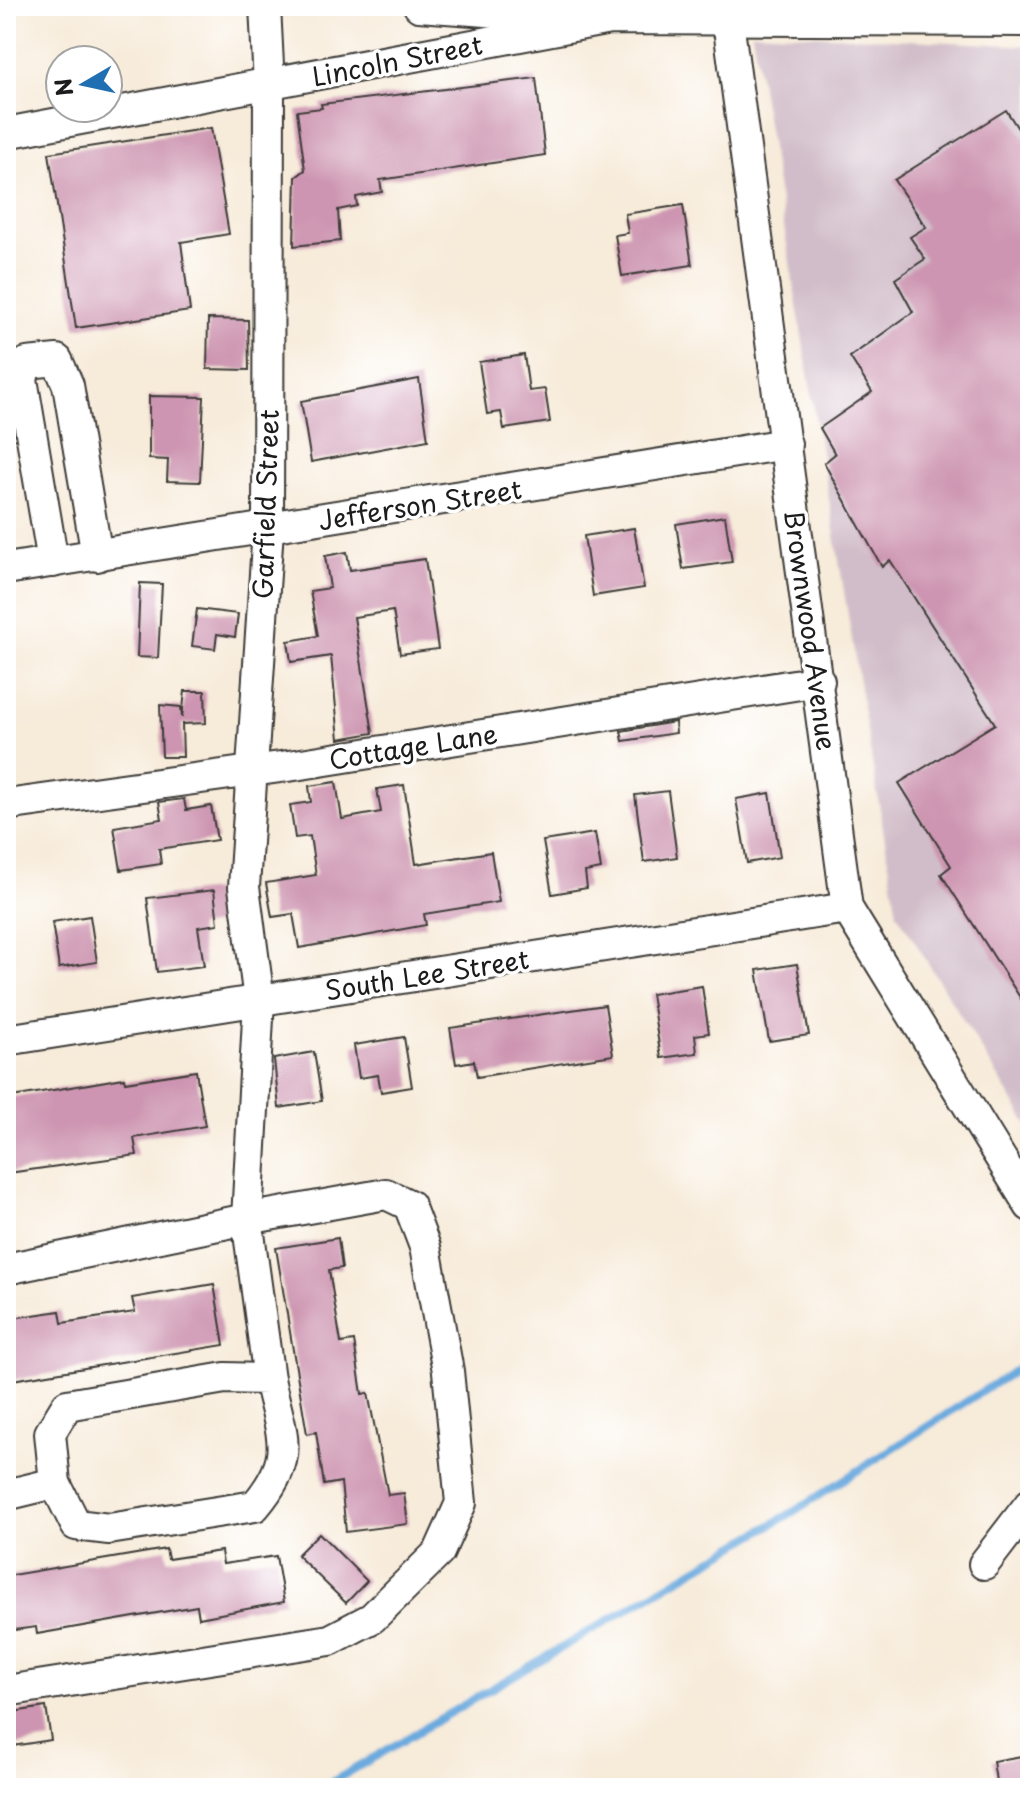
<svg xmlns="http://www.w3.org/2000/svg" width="1036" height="1794" font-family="'Playpen Sans',sans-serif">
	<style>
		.industrial { fill: #d1bdc9 }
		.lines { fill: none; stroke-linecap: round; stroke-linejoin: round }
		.stream { stroke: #6caade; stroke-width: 8 }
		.building { fill: #cd95b1 }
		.minor-casing { stroke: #3d3b38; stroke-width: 34 }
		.minor { stroke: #fff; stroke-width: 30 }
		.labels { text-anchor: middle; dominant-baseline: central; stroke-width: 7; stroke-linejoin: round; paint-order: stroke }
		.street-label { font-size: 26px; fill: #1c1c1c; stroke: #fff }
	</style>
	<rect width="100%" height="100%" fill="#fff"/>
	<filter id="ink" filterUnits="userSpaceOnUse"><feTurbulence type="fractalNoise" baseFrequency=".0125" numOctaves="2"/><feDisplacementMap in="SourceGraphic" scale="16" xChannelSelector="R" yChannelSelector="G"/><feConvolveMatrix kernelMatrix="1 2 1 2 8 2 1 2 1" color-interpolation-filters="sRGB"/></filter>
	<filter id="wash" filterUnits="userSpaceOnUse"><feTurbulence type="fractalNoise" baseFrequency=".006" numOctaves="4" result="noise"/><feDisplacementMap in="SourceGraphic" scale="32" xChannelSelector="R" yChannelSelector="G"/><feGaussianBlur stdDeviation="1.8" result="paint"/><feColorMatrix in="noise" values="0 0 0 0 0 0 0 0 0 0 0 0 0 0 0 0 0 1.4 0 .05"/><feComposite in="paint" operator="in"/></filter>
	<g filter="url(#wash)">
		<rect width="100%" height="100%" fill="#f7ebd9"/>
		<!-- industrial -->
		<path class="industrial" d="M752,32L1030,46V1128L897,913Z"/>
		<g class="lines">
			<!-- stream -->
			<path class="stream" d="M322,1788L793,1512L1030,1361"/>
		</g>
		<g id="blocks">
			<!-- building -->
			<g class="building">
				<path d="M536,78L545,155L380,180L382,192L356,197L357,206L338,210L340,241L294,246L296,177L305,170L297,111L322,108L321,104Z"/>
				<path d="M1006,110L1030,147V1013L941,874L951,866L899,783L995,724L890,560L882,567L824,463L835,454L820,428L872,392L850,357L913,312L895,279L925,259L910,237L926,227L894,180Z"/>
				<path d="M211,128L229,234L181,242L190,311L76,328L49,153Z"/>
				<path d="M683,205L692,265L622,276L615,235L628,233L625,214Z"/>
				<path d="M208,319L248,320L249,370L207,369Z"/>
				<path d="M524,355L529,391L545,389L550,422L504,429L501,412L487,414L479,362Z"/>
				<path d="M419,379L428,440L311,462L301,401Z"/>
				<path d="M149,396L204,397L200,482L167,481L168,460L149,459Z"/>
				<path d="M725,516L732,562L683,569L676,524Z"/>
				<path d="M634,528L644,588L593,596L584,536Z"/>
				<path d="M347,552L350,570L425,559L438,649L400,654L393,611L354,617L373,733L339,739L331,656L291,662L288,641L318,636L310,591L330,588L325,556Z"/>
				<path d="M140,583L162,584L158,658L137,657Z"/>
				<path d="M197,609L238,614L235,637L217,634L215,649L192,646Z"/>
				<path d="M185,691H205L206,723L182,724L183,757H162L160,705L181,707L182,718Z"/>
				<path d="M675,722L676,733L623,741L621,731Z"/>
				<path d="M336,782L342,819L381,812L377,789L404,785L416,864L491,852L499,902L424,914L426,925L299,948L293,914L272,917L266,883L316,875L310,836L295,838L290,805L311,802L309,786Z"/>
				<path d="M668,791L677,857L644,862L635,795Z"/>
				<path d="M770,793L780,857L747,863L736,799Z"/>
				<path d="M184,799L186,810L211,806L217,840L159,849L161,864L121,870L114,827L162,819L159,802Z"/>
				<path d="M595,833L601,869L585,872L587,888L552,894L543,841Z"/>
				<path d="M214,890L218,924L198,927L204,966L157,972L147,898Z"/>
				<path d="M90,916L97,962L59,968L52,922Z"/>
				<path d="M797,964L809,1035L769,1041L757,970Z"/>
				<path d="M702,986L709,1033L695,1035L697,1053L661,1058L651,994Z"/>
				<path d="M605,1005L613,1055L477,1077L474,1061L456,1064L450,1028Z"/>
				<path d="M404,1037L412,1087L381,1092L378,1075L359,1078L354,1045Z"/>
				<path d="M314,1052L322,1101L279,1108L274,1059Z"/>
				<path d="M196,1071L205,1126L134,1138L137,1155L8,1173L6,1098L124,1078L125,1082Z"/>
				<path d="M338,1238L342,1268L329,1270L341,1343L354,1341L362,1394L368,1393L388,1495L404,1493L408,1524L346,1532L341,1482L324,1485L316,1432L307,1434L276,1248Z"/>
				<path d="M214,1284L224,1345L6,1381V1319L60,1311L62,1323L135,1312L132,1298Z"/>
				<path d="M319,1533L367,1581L346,1603L297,1555Z"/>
				<path d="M166,1549L168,1559L221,1551L223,1564L276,1556L284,1602L199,1618L197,1606L37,1634L36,1627L6,1631V1576Z"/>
				<path d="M46,1707L51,1740L6,1747V1713Z"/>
				<path d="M1022,1756L1026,1783L997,1788L993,1761Z"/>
			</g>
		</g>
	</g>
	<g filter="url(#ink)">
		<use href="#blocks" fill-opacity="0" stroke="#3d3b38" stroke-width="2"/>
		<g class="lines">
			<!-- minor casing -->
			<g class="minor-casing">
				<g id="minor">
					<path d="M265,6L269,85L268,529L244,887L259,1000L247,1219L269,1379"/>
					<path d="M419,6L565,17"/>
					<path d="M726,6L847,908L1030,1206"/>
					<path d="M6,133L610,19L1030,21"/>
					<path d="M53,562L22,379L27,363L57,360L68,385L97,556"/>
					<path d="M6,569L786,444"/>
					<path d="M6,805L295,765L819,681"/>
					<path d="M6,1040L847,908"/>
					<path d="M6,1269L247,1219L386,1194L409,1205L425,1247L448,1371L461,1503L439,1552L372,1618L330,1640L6,1691"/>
					<path d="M225,1378L269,1379C282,1438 297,1456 255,1506L109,1529L76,1525L55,1483L50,1433L67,1405Z"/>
					<path d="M6,1495L55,1483"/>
					<path d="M984,1564L1030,1504"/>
				</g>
			</g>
			<!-- minor -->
			<use href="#minor" class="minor"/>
		</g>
	</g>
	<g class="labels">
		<!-- street labels -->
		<g class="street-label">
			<text transform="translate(397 60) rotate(-11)">Lincoln Street</text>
			<text transform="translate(265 504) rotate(-88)">Garfield Street</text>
			<text transform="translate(420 504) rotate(-9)">Jefferson Street</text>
			<text transform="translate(811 630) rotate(82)">Brownwood Avenue</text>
			<text transform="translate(413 746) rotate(-9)">Cottage Lane</text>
			<text transform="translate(427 974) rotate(-9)">South Lee Street</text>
		</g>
	</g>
	<!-- margin -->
	<rect width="1036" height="1794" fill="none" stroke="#fff" stroke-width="32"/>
	<!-- north arrow -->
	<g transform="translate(84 84) rotate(261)"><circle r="38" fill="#ffffff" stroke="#a4a4a4" stroke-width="2"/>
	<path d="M0-6L14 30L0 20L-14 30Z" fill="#1f6fb2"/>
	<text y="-12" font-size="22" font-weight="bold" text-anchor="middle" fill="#1c1c1c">N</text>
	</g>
</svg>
